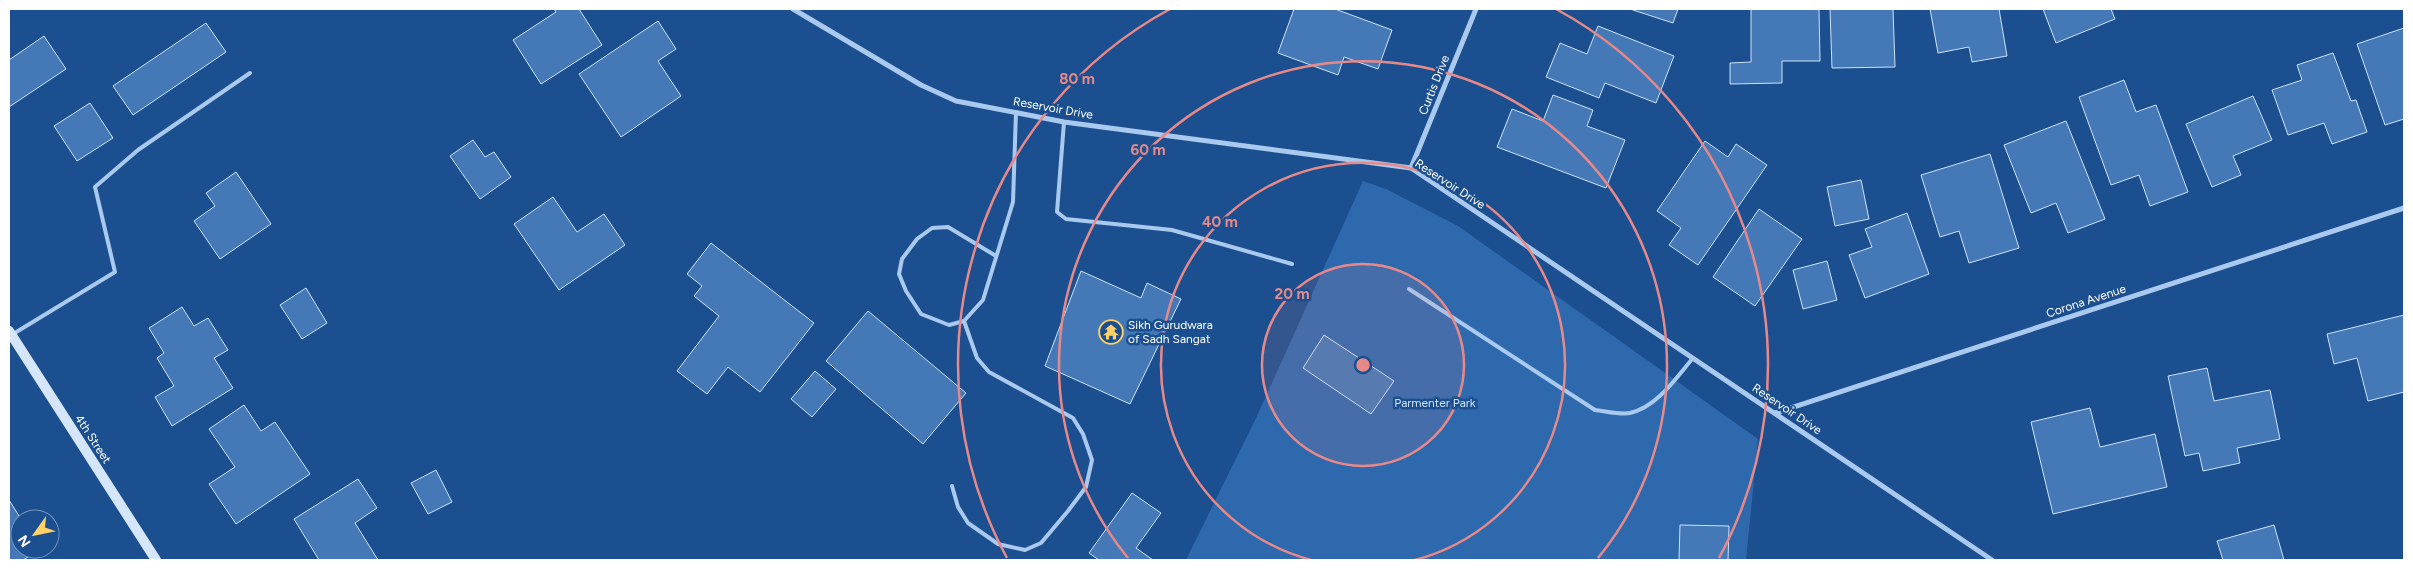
<svg xmlns="http://www.w3.org/2000/svg" width="2413" height="569" font-family="Figtree,sans-serif">
	<style>
		.green { fill: #2e69ad }
		.building { fill: #4478b7; stroke: #cfe3fa }
		.lines { fill: none; stroke-linecap: round; stroke-linejoin: round }
		.lane { stroke: #a9c9ee; stroke-width: 4 }
		.street { stroke: #a9c9ee; stroke-width: 5 }
		.secondary { stroke: #d6e6fa; stroke-width: 10 }
		.ring { fill: none; stroke: #e88989; stroke-width: 2.5 }
		.labels { text-anchor: middle; dominant-baseline: central; stroke-width: 5; stroke-linejoin: round; paint-order: stroke }
		.street-label { font-size: 12px; fill: #fff; stroke: #1b4f8f }
		.poi-label { font-size: 12px; fill: #fff; stroke: #1b4f8f; text-anchor: start }
		.park-label { font-size: 12px; fill: #cfe3fa; stroke: #1b4f8f }
		.centre { fill: #e88989; stroke: #1b4f8f; stroke-width: 2.5 }
		.ring-label { font-size: 15px; text-anchor: middle; font-weight: bold; fill: #e88989; stroke: #1b4f8f; stroke-width: 5; stroke-linejoin: round; paint-order: stroke }
	</style>
	<rect width="100%" height="100%" fill="#1b4f8f"/>
	<!-- green -->
	<path class="green" d="M1363,181L1386,189L1458,226L1758,439L1746,560H1186L1257,416Z"/>
	<!-- building -->
	<g class="building">
		<path d="M554,9H579L602,45L541,84L513,40L556,12Z"/>
		<path d="M1294,9H1335L1392,30L1378,69L1344,57L1338,75L1278,53Z"/>
		<path d="M1630,9H1678L1673,23Z"/>
		<path d="M1751,9H1819L1820,61H1782V83L1730,84V63L1751,62Z"/>
		<path d="M1830,9H1893L1895,67L1832,68Z"/>
		<path d="M1930,9H1999L2007,56L1972,62L1969,47L1938,53Z"/>
		<path d="M2043,9H2111L2115,19L2056,43Z"/>
		<path d="M658,21L676,49L658,61L681,96L621,137L579,74Z"/>
		<path d="M206,23L226,52L133,115L113,86Z"/>
		<path d="M1598,26L1674,56L1656,103L1605,83L1599,98L1546,77L1560,43L1587,54Z"/>
		<path d="M2404,28V119L2385,125L2357,44Z"/>
		<path d="M44,36L66,69L9,107V60Z"/>
		<path d="M2333,53L2351,101L2356,100L2367,132L2332,144L2324,123L2288,135L2272,90L2302,80L2297,65Z"/>
		<path d="M2124,80L2136,112L2156,105L2188,192L2150,206L2139,175L2111,185L2079,97Z"/>
		<path d="M1553,95L1593,110L1587,126L1625,140L1606,188L1497,147L1512,109L1543,121Z"/>
		<path d="M2253,96L2272,140L2233,156L2241,175L2212,187L2186,124Z"/>
		<path d="M90,103L113,138L77,161L54,126Z"/>
		<path d="M2066,121L2105,219L2068,233L2056,203L2031,213L2004,145Z"/>
		<path d="M473,140L485,157L494,152L511,177L480,199L450,156Z"/>
		<path d="M1705,141L1728,157L1736,144L1767,165L1698,265L1669,245L1681,228L1657,211Z"/>
		<path d="M1990,154L2019,248L1969,263L1959,231L1940,237L1921,175Z"/>
		<path d="M236,172L271,224L220,259L194,221L215,206L206,193Z"/>
		<path d="M1861,180L1869,219L1835,226L1827,187Z"/>
		<path d="M553,197L577,232L604,214L625,245L559,290L514,224Z"/>
		<path d="M1759,209L1802,239L1755,306L1713,277Z"/>
		<path d="M1907,213L1929,274L1865,298L1849,255L1872,247L1865,229Z"/>
		<path d="M711,243L814,323L760,392L728,367L707,394L677,371L719,316L694,296L702,286L687,274Z"/>
		<path d="M1827,261L1837,300L1803,309L1793,270Z"/>
		<path d="M1081,271L1141,298L1147,283L1181,299L1130,404L1045,366Z"/>
		<path d="M306,288L327,323L302,339L280,305Z"/>
		<path d="M182,307L194,326L208,318L228,350L214,358L233,388L172,426L155,397L174,386L157,358L164,353L149,328Z"/>
		<path d="M868,311L966,393L923,444L826,361Z"/>
		<path d="M2404,315V392L2368,401L2357,358L2334,364L2327,334Z"/>
		<path d="M1324,335L1394,381L1371,414L1303,368Z"/>
		<path d="M2207,368L2214,401L2270,390L2280,439L2237,448L2240,463L2203,471L2199,453L2185,456L2168,376Z"/>
		<path d="M815,371L836,389L812,417L791,399Z"/>
		<path d="M244,405L261,431L275,422L310,474L236,524L209,484L235,467L209,429Z"/>
		<path d="M2090,408L2100,447L2155,434L2167,487L2053,514L2031,422Z"/>
		<path d="M436,470L452,502L428,514L411,483Z"/>
		<path d="M358,479L377,508L355,523L378,560H319L294,519Z"/>
		<path d="M1132,493L1161,513L1136,548L1153,560H1099L1089,553Z"/>
		<path d="M9,500L21,519L20,549L40,550L23,560H9Z"/>
		<path d="M1680,525L1729,526L1728,560H1679Z"/>
		<path d="M2274,525L2284,560H2223L2217,541Z"/>
	</g>
	<g class="lines">
		<!-- lane -->
		<g class="lane">
			<path d="M1064,122L1057,212L1066,219L1172,230L1292,264"/>
			<path d="M996,256L948,227L932,228L917,239L902,259L899,274L906,291L921,314L949,325L964,321L983,300L1013,202L1016,112"/>
			<path d="M1409,289L1595,410C1605,411 1620,415 1630,413C1657,407 1676,378 1693,358"/>
			<path d="M13,334L115,272L95,187L138,150L250,73"/>
			<path d="M952,486L958,507L968,523L998,544L1025,550L1041,543L1068,511L1086,487L1092,460L1083,434L1073,418L989,372L977,358L964,321"/>
		</g>
		<!-- street -->
		<g class="street">
			<path d="M793,9L921,85L956,101L1064,122L1411,168L1992,560"/>
			<path d="M1411,168L1476,9"/>
			<path d="M1775,413L2404,208"/>
		</g>
		<!-- secondary -->
		<path class="secondary" d="M9,331L156,560"/>
	</g>
	<!-- distance rings -->
	<circle cx="1363" cy="365" r="101" fill="#e88989" fill-opacity=".12"/>
	<g class="ring">
		<circle cx="1363" cy="365" r="101"/>
		<path d="M1311 560A202 202 0 1 1 1415 560"/>
		<path d="M1128 558A304 304 0 1 1 1598 558"/>
		<path d="M1007 558A405 405 0 0 1 1170 9M1556 9A405 405 0 0 1 1719 558"/>
	</g>
	<!-- icons -->
	<defs>
		<g id="temple-ring" transform="scale(1.25)"><circle r="9.5" fill="#1b4f8f" stroke="#ffd166" stroke-width="1.5"/><path d="M0-6L5-2H3V0L6.5 2.5H4V6H1.5V3h-3V6H-4V2.5H-6.5L-3 0V-2H-5Z" fill="#ffd166"/></g>
	</defs>
	<g fill-rule="evenodd">
		<use href="#temple-ring" x="1111" y="332"/>
	</g>
	<g class="labels">
		<!-- street labels -->
		<g class="street-label">
			<text transform="translate(1434 85) rotate(-68)">Curtis Drive</text>
			<text transform="translate(1053 108) rotate(10)">Reservoir Drive</text>
			<text transform="translate(1450 184) rotate(33)">Reservoir Drive</text>
			<text transform="translate(2086 301) rotate(-18)">Corona Avenue</text>
			<text transform="translate(1787 409) rotate(34)">Reservoir Drive</text>
			<text transform="translate(93 439) rotate(57)">4th Street</text>
		</g>
		<!-- poi labels -->
		<g class="poi-label">
			<text x="1128" y="325">Sikh Gurudwara<tspan x="1128" dy="14">of Sadh Sangat</tspan></text>
		</g>
		<!-- park labels -->
		<g class="park-label">
			<text x="1435" y="403">Parmenter Park</text>
		</g>
	</g>
	<circle cx="1363" cy="365" r="8" class="centre"/>
	<g class="ring-label">
		<text x="1077" y="84">80 m</text>
		<text x="1148" y="155">60 m</text>
		<text x="1220" y="227">40 m</text>
		<text x="1292" y="299">20 m</text>
	</g>
	<!-- border -->
	<rect width="2413" height="569" fill="none" stroke="#ffffff" stroke-width="20"/>
	<!-- north arrow -->
	<g transform="translate(35 534) rotate(237)"><circle r="24" fill="#1b4f8f" stroke="#7695bc"/>
	<path d="M0-4L9 19L0 12L-9 19Z" fill="#ffd166"/>
	<text y="-8" font-size="14" font-weight="bold" text-anchor="middle" fill="#ffffff">N</text>
	</g>
</svg>
